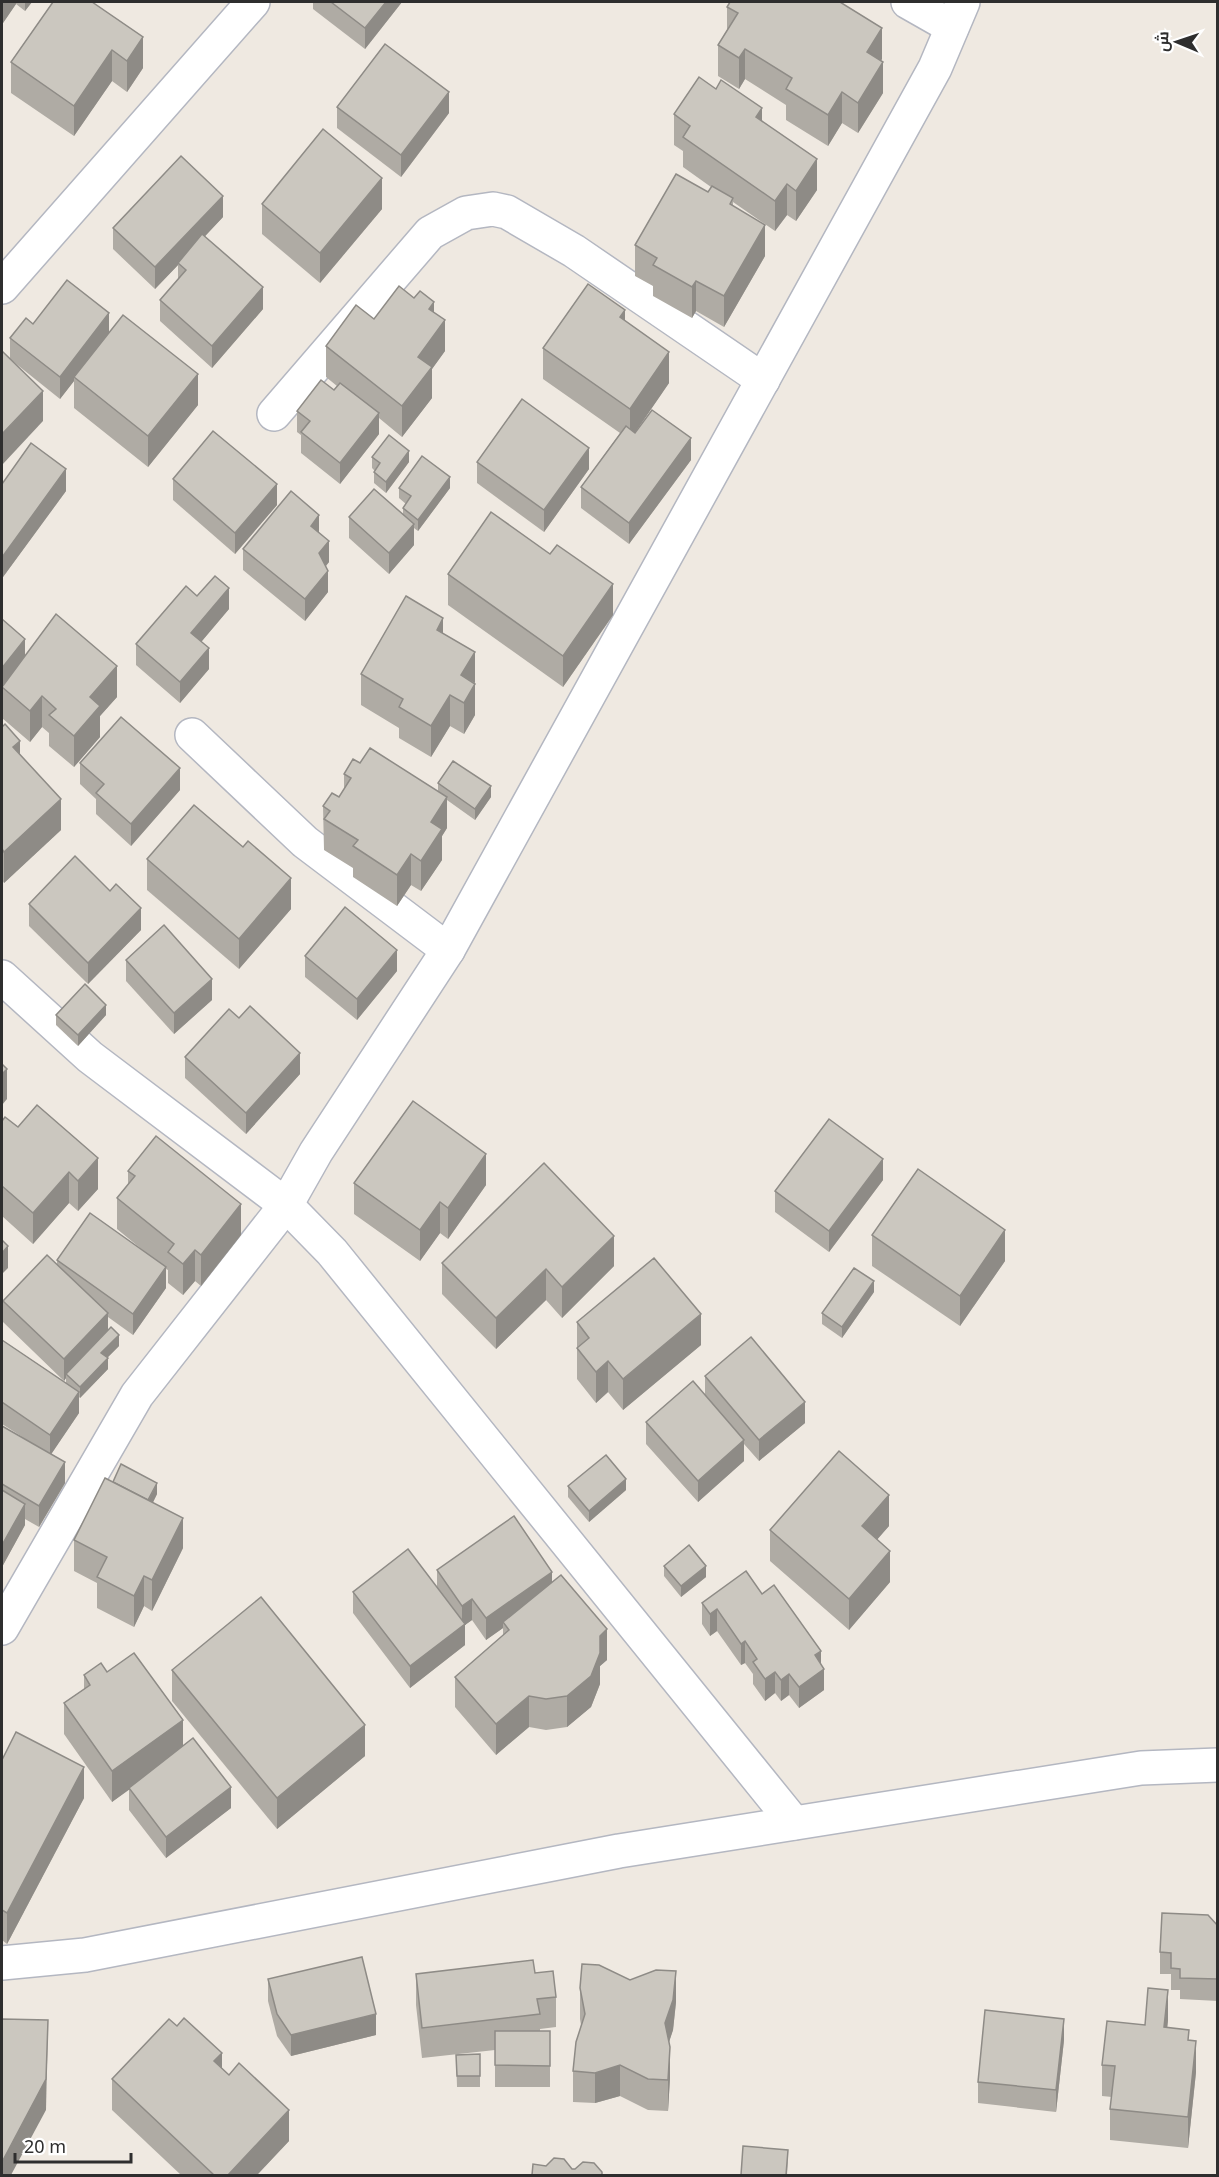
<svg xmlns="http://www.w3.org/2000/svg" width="1219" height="2177" font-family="'Noto Sans',Cairo,sans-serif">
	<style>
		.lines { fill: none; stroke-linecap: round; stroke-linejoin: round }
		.street-casing { stroke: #b4b7c1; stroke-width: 36 }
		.street { stroke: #fff; stroke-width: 33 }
		.wall { fill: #afaba4 }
		.shaded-wall { fill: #8e8b86 }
		.building { fill: #cbc7bf; stroke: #8e8b86; stroke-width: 1.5 }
	</style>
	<rect width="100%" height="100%" fill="#efe9e1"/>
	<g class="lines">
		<!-- street casing -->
		<g class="street-casing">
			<g id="street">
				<path d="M908,2L952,27"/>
				<path d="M2,287L253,2"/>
				<path d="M274,414L430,233L466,213L493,209L507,212L574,251L763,380"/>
				<path d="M192,735L305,842L448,950"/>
				<path d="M2,977L90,1057L286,1205L332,1252L794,1823"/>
				<path d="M2,1628L137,1395L286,1205L316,1152L448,950L935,68L963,2"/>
				<path d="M2,1963L85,1955L619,1851L1141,1768L1218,1765"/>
			</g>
		</g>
		<!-- street -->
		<use href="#street" class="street"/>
	</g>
	<!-- wall -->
	<g class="wall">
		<path d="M2,2H32L25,11L16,4L3,23L2,22Z"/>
		<path d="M53,2L143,68L127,92L112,81L74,136L11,93V62Z"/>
		<path d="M313,2H402L365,49L313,9Z"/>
		<path d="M727,7L882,59L881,60L883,93L858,133L842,123L828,146L786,120V105L745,79L739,89L718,76V45L727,30Z"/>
		<path d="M337,107L449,113L401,177L337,128Z"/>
		<path d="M674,114L762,121L817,190L796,221L787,215L775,231L733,202V206L765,256L724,327L696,311L692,318L653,296V286L635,276V245L708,192L711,187L683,167V151L674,145Z"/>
		<path d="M262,204L382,209L320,283L262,234Z"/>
		<path d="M223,217L205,236L263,309L212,368L160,321V300L178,279V265L155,289L113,249V228Z"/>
		<path d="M434,312L445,351L432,369V398L402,437L379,418V434L340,484L301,453V435L297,432V411L334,390L337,386L326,377V346L374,319Z"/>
		<path d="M625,321L669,383L635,432L691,460L629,544L581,508V487L620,433L543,379V348Z"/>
		<path d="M109,332L198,405L148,467L74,408V381L60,399L10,359V338Z"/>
		<path d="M372,457L409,462L386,493L374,483V472L375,471L372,468Z"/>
		<path d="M477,462L589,469L544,532L477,483Z"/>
		<path d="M173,479L277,505L235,554L173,500Z"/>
		<path d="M2,484L66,491L3,577L2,576Z"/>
		<path d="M399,488H450L418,531L414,528V545L389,574L349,538V517L403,514V508L406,504L399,498Z"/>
		<path d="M319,533L329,562L326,566L328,592L305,621L243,570V549Z"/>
		<path d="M550,554L613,615L563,687L448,605V574Z"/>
		<path d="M197,596L229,609L201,642L209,669L180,703L136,665V644Z"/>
		<path d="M2,619L25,655L117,697L100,716V737L74,767L49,746V733L42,727L30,742L2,718Z"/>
		<path d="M443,634L475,683V715L464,734L450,726L431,757L399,738V728L361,705V674Z"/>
		<path d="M2,727L20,755L61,830L4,883L2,880Z"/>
		<path d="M80,763L180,790L131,846L96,814V799L80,784Z"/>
		<path d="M360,763L438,792V783L491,797L475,820L447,800V828L442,836V860L421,891L411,885L397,906L353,877V868L324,850L323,806L339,797L344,789V774Z"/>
		<path d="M147,859L291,909L239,969L147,890Z"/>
		<path d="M110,891L141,930L88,984L29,926V904Z"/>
		<path d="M305,956L397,971L357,1020L305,977Z"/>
		<path d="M126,960L212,1000L174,1034L126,981Z"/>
		<path d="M56,1015H106L78,1046L56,1025Z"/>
		<path d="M185,1057L300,1074L246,1134L185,1078Z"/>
		<path d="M2,1121L18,1127L98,1189L78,1211L69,1203L33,1244L2,1216Z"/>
		<path d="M128,1171L241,1235L201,1286L195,1281L183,1295L168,1283V1270L166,1269V1288L133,1335L108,1317V1330L119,1346L107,1358L108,1369L80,1398L79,1397V1413L51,1454L65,1483L39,1527L25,1519V1525L2,1567V1426L24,1438L2,1424V1340L66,1383V1378L64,1381L3,1322V1301L57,1264V1260L145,1252L117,1229V1198L128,1185Z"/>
		<path d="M883,1180L829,1252L775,1212V1191Z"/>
		<path d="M354,1183L486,1185L448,1239L440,1233L420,1261L354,1214Z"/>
		<path d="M872,1235L1005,1261L960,1326L872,1266Z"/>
		<path d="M442,1263L614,1266L562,1318L546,1300L496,1349L442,1294Z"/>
		<path d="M874,1292L842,1338L822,1324V1313Z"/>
		<path d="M577,1322L701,1345L623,1410L608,1392L596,1403L577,1379Z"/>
		<path d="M705,1376L805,1423L759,1461L744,1444V1461L698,1502L646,1444V1422L705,1395Z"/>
		<path d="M113,1482L157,1494L153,1502L183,1548L152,1611L144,1606L134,1627L97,1608V1583L74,1571V1540Z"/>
		<path d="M568,1486L626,1490L589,1522L568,1497Z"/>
		<path d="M889,1526L877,1539L890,1582L849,1630L770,1561V1530Z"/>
		<path d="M664,1566L706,1577L681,1597L664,1576Z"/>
		<path d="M437,1570L552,1582L607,1660L600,1666V1684L591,1707L567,1727L546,1730L529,1727L496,1755L455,1707V1677L503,1636V1628L486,1640L472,1620L465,1625V1645L410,1688L353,1613V1592L437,1587Z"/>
		<path d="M762,1594L821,1664L824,1690L799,1708L789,1695L781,1701L775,1693L765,1701L753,1684V1674L745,1663L741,1665L717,1631L710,1636L702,1624V1603Z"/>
		<path d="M172,1670L365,1756L277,1829L172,1701Z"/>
		<path d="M107,1672L183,1747L231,1808L166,1858L129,1810V1789L112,1802L64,1734V1703L84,1689V1675Z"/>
		<path d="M2,1760L84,1798L7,1944L2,1940Z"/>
		<path d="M1218,1926V2001L1180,1999V1990H1171V1974H1160V1952Z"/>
		<path d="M535,1973L556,1997V2027L540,2029V2031H550V2087H495V2050L422,2058L416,2005V1974Z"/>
		<path d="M268,1979L376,2035L291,2056L277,2036L268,2001Z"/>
		<path d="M580,1988L676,2002L673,2030L669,2042L670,2078L668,2111L648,2110L620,2096L595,2103L573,2102V2071L581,2025L580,2019Z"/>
		<path d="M1168,2020L1167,2028L1189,2041L1196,2072L1188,2148L1110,2140V2109L1112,2097L1102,2096V2065L1145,2025Z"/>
		<path d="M1064,2040L1056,2112L978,2103V2082Z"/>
		<path d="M480,2054V2087H457L456,2055Z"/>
		<path d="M222,2068L289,2141L257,2175H181L112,2110V2079Z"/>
	</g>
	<!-- shaded-wall -->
	<g class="shaded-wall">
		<path d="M3,2H16V4L3,23Z"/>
		<path d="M25,2H32L25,11Z"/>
		<path d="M386,2H402L365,49V28Z"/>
		<path d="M882,28V59L867,83V52Z"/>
		<path d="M143,37V68L127,92V61Z"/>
		<path d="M745,49V79L739,89V58Z"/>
		<path d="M112,50V81L74,136V106Z"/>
		<path d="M883,62V93L858,133V103Z"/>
		<path d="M449,92V113L401,177V155Z"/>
		<path d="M842,92V123L828,146V115Z"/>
		<path d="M762,108V139L756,117Z"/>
		<path d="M817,159V190L796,221V191Z"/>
		<path d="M382,178V209L320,283V253Z"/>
		<path d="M787,184V215L775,231V201Z"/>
		<path d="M223,196V217L179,264L178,263V265L155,289V267Z"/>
		<path d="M765,225V256L724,327V296Z"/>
		<path d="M696,281V311L692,318V287Z"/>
		<path d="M263,287V309L212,368V346Z"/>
		<path d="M434,302V333L429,309Z"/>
		<path d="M625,310V340L620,317Z"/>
		<path d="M109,313V335L74,377V381L60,399V377Z"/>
		<path d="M445,320V351L432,369V398L402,437V406L418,357Z"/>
		<path d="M669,352V383L630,440V409Z"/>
		<path d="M198,374V405L148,467V436Z"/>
		<path d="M43,391V421L2,465V434Z"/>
		<path d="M379,413V434L340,484V463Z"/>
		<path d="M691,438V460L629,544V523Z"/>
		<path d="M589,448V469L544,532V510Z"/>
		<path d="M409,451V462L386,493V482Z"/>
		<path d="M66,469V491L3,577V556Z"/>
		<path d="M450,477V488L418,531V520Z"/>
		<path d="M277,484V505L235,554V533Z"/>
		<path d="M319,515V537L311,526Z"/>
		<path d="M414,524V545L389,574V553Z"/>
		<path d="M329,541V562L319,574V553Z"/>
		<path d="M328,571V592L305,621V599Z"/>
		<path d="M613,584V615L563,687V656Z"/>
		<path d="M229,588V609L191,654V633Z"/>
		<path d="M443,618V649L437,630Z"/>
		<path d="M25,639V660L2,687V689V668Z"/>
		<path d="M209,648V669L180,703V682Z"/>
		<path d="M475,652V683L461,675Z"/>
		<path d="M117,666V697L100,716V737L74,767V736L90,697Z"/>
		<path d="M475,684V715L464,734V703Z"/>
		<path d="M450,695V726L431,757V726Z"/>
		<path d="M42,696V727L30,742V711Z"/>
		<path d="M20,741V772L13,747Z"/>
		<path d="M180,768V790L131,846V824Z"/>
		<path d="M491,786V797L475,820V809Z"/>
		<path d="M447,797V828L442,836V860L421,891V861L431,822Z"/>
		<path d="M61,799V830L4,883V852Z"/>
		<path d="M411,854V885L397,906V875Z"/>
		<path d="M291,878V909L239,969V939Z"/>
		<path d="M141,908V930L88,984V963Z"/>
		<path d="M397,950V971L357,1020V999Z"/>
		<path d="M212,979V1000L174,1034V1013Z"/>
		<path d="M106,1005V1015L78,1046V1035Z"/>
		<path d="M300,1053V1074L246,1134V1113Z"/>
		<path d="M7,1069V1099L2,1105V1074Z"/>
		<path d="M486,1154V1185L448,1239V1208Z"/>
		<path d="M98,1158V1189L78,1211V1181Z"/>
		<path d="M883,1159V1180L829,1252V1231Z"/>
		<path d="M69,1172V1203L33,1244V1213Z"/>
		<path d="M440,1202V1233L420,1261V1230Z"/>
		<path d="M241,1204V1235L201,1286V1255Z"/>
		<path d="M1005,1230V1261L960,1326V1296Z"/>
		<path d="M614,1236V1266L562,1318V1287Z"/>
		<path d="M8,1246V1268L2,1274V1253Z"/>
		<path d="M195,1250V1281L183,1295V1264Z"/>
		<path d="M166,1267V1288L133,1335V1314Z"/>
		<path d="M546,1269V1300L496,1349V1318Z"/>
		<path d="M874,1281V1292L842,1338V1327Z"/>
		<path d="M108,1313V1334L66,1374V1378L64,1381V1359Z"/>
		<path d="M701,1314V1345L623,1410V1379Z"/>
		<path d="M119,1335V1346L101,1364V1353Z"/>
		<path d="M108,1358V1369L80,1398V1387Z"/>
		<path d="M608,1361V1392L596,1403V1372Z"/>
		<path d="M79,1392V1413L50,1456V1435Z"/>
		<path d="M805,1402V1423L759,1461V1440Z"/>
		<path d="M744,1440V1461L698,1502V1481Z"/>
		<path d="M65,1462V1483L39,1527V1506Z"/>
		<path d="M626,1479V1490L589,1522V1511Z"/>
		<path d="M157,1483V1494L143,1523V1512Z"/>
		<path d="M889,1495V1526L862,1557V1526Z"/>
		<path d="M25,1504V1525L2,1567V1545Z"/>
		<path d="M183,1518V1548L152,1611V1580Z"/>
		<path d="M890,1551V1582L849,1630V1599Z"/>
		<path d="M706,1566V1577L681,1597V1586Z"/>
		<path d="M552,1572V1593L503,1622V1628L486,1640V1618Z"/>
		<path d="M144,1576V1606L134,1627V1596Z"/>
		<path d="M472,1599V1620L465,1625V1645L410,1688V1666L462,1626V1606Z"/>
		<path d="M717,1609V1631L710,1636V1614Z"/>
		<path d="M607,1629V1660L600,1666V1684L591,1707L567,1727V1696L600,1636Z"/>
		<path d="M745,1641V1663L741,1665V1644Z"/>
		<path d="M821,1651V1671L824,1669V1690L799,1708V1687L815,1655Z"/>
		<path d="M775,1672V1693L765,1701V1679Z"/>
		<path d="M789,1674V1695L781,1701V1680Z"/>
		<path d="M529,1696V1727L496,1755V1724Z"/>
		<path d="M183,1720V1751L112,1802V1771Z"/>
		<path d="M365,1725V1756L277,1829V1798Z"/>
		<path d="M84,1767V1798L7,1944V1913Z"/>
		<path d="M231,1787V1808L166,1858V1837Z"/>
		<path d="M676,1971V2002L673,2030L665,2054V2023Z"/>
		<path d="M1168,1990V2020L1164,2058V2027Z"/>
		<path d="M376,2014V2035L291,2056V2035Z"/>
		<path d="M1064,2019V2040L1056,2112V2090Z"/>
		<path d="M48,2020L46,2110L11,2175H2V2162Z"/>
		<path d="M1196,2041V2072L1188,2148V2117Z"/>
		<path d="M670,2047V2078L668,2111V2080Z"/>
		<path d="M222,2053V2084L214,2061Z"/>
		<path d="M620,2065V2096L595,2103V2073Z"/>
		<path d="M289,2110V2141L257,2175H228Z"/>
		<path d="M788,2150L787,2175H786Z"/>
	</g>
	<!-- building -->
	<g class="building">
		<path d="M53,2H92L143,37L127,61L112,50L74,106L11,62Z"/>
		<path d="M331,2H386L365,28Z"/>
		<path d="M730,2H840L882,28L867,52L883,62L858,103L842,92L828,115L786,89L792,78L745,49L739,58L718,45L738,13L727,7Z"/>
		<path d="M385,44L449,92L401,155L337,107Z"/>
		<path d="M699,77L716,89L721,80L762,108L756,117L817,159L796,191L787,184L775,201L683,137L690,126L674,114Z"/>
		<path d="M323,129L382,178L320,253L262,204Z"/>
		<path d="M181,156L223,196L155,267L113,228Z"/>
		<path d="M676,174L708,192L712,186L733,198L730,204L765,225L724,296L696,281L692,287L653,265L657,258L635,245Z"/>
		<path d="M202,234L263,287L212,346L160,300L186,270L178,263Z"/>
		<path d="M67,280L109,313L60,377L10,338L26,318L33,324Z"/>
		<path d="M588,284L625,310L620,317L669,352L630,409L543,348Z"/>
		<path d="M399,286L414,298L420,291L434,302L429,309L445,320L418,357L432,367L402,406L326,346L356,305L374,319Z"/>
		<path d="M123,315L198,374L148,436L74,377Z"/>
		<path d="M2,351L43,391L2,434Z"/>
		<path d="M321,380L334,390L340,383L379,413L340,463L301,432L310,421L297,411Z"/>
		<path d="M522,399L589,448L544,510L477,462Z"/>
		<path d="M652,410L691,438L629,523L581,487L626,426L635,433Z"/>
		<path d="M213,431L277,484L235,533L173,479Z"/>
		<path d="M389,435L409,451L386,482L374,472L380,463L372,457Z"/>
		<path d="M31,443L66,469L3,556L2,555V484Z"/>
		<path d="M422,456L450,477L418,520L403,508L411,496L399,488Z"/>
		<path d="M374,489L414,524L389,553L349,517Z"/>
		<path d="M291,491L319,515L311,526L329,541L319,553L328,571L305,599L243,549Z"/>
		<path d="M491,512L550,554L557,545L613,584L563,656L448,574Z"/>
		<path d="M215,576L229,588L191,633L209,648L180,682L136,644L186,586L197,596Z"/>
		<path d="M406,596L443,618L437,630L475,652L461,675L475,684L464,703L450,695L431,726L399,707L403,699L361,674Z"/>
		<path d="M56,614L117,666L90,697L100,706L74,736L49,715L56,709L42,696L30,711L2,687Z"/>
		<path d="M2,619L25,639L2,668Z"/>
		<path d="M121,717L180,768L131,824L96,793L104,784L80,763Z"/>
		<path d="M5,724L20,741L13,747L61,799L4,852L2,849V727Z"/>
		<path d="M370,748L447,797L431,822L442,829L421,861L411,854L397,875L353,846L358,840L324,819L330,811L323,806L332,793L339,797L351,778L344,774L353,759L360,763Z"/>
		<path d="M453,761L491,786L475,809L438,783Z"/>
		<path d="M194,805L243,847L248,841L291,878L239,939L147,859Z"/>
		<path d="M75,856L110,891L116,884L141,908L88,963L29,904Z"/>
		<path d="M345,907L397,950L357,999L305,956Z"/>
		<path d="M164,925L212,979L174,1013L126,960Z"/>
		<path d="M85,984L106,1005L78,1035L56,1015Z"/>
		<path d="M250,1006L300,1053L246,1113L185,1057L229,1009L239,1018Z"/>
		<path d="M2,1064L7,1069L2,1074Z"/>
		<path d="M413,1101L486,1154L448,1208L440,1202L420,1230L354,1183Z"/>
		<path d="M37,1105L98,1158L78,1181L69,1172L33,1213L2,1186V1121L5,1117L18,1127Z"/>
		<path d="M829,1119L883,1159L829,1231L775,1191Z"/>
		<path d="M156,1136L241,1204L201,1255L195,1250L183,1264L168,1252L174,1244L117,1198L135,1176L128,1171Z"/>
		<path d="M544,1163L614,1236L562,1287L546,1269L496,1318L442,1263Z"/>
		<path d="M918,1169L1005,1230L960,1296L872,1235Z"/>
		<path d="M90,1213L166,1267L133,1314L57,1260Z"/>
		<path d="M2,1240L8,1246L2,1253Z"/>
		<path d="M47,1255L108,1313L64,1359L3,1301Z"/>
		<path d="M654,1258L701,1314L623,1379L608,1361L596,1372L577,1348L589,1338L577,1322Z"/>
		<path d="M854,1268L874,1281L842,1327L822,1313Z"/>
		<path d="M111,1327L119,1335L101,1353L108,1358L80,1387L66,1374Z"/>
		<path d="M751,1337L805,1402L759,1440L705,1376Z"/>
		<path d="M2,1340L79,1392L50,1435L2,1402Z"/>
		<path d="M693,1381L744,1440L698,1481L646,1422Z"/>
		<path d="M2,1426L65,1462L39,1506L2,1484Z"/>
		<path d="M839,1451L889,1495L862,1526L890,1551L849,1599L770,1530Z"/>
		<path d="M606,1455L626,1479L589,1511L568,1486Z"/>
		<path d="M121,1464L157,1483L148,1500L113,1482Z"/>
		<path d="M105,1478L183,1518L152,1580L144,1576L134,1596L97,1577L107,1557L74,1540Z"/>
		<path d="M2,1490L25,1504L2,1545Z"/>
		<path d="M514,1516L552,1572L486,1618L472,1599L462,1606L437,1570Z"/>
		<path d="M689,1545L706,1566L681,1586L664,1566Z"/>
		<path d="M408,1549L465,1624L410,1666L353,1592Z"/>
		<path d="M746,1571L762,1594L774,1585L821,1651L815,1655L824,1669L799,1687L789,1674L781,1680L775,1672L765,1679L753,1662L757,1659L745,1641L741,1644L717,1609L710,1614L702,1603Z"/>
		<path d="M561,1575L607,1629L600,1636V1653L591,1676L567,1696L546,1699L529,1696L496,1724L455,1677L509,1630L503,1622Z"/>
		<path d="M261,1597L365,1725L277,1798L172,1670Z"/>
		<path d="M134,1653L183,1720L112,1771L64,1703L90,1685L84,1675L101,1663L107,1672Z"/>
		<path d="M16,1732L84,1767L7,1913L2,1910V1760Z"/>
		<path d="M193,1738L231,1787L166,1837L129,1788Z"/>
		<path d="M1162,1913L1208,1915L1218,1926V1979L1180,1978V1969L1171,1968V1953L1160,1952Z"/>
		<path d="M362,1957L376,2014L291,2035L277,2014L268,1979Z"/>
		<path d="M533,1960L535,1973L553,1971L556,1997L537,1999L540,2014L422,2028L416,1974Z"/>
		<path d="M582,1964L599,1965L630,1980L656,1970L676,1971L673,2000L665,2023L670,2047L668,2080L648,2079L620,2065L595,2073L573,2071L576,2042L585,2014L580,1988Z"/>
		<path d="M1148,1988L1168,1990L1164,2027L1189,2030L1188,2040L1196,2041L1188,2117L1110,2109L1115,2066L1102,2065L1107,2021L1145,2025Z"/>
		<path d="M985,2010L1064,2019L1056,2090L978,2082Z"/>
		<path d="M184,2018L222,2053L214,2061L229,2075L239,2063L289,2110L228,2175H214L112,2079L169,2019L177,2026Z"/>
		<path d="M2,2019L48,2020L46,2079L2,2162Z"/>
		<path d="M495,2031H550V2066L495,2065Z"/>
		<path d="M480,2054V2076H457L456,2055Z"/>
		<path d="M743,2146L788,2150L786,2175H741Z"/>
		<path d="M554,2158L564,2159L572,2169H575L583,2162L594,2163L602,2172V2175H532L533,2164L546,2166Z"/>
	</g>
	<!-- border -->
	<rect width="1219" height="2177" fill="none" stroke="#2e2e2e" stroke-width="6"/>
	<!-- north arrow -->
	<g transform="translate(1177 42) rotate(272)" stroke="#ffffff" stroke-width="4.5" paint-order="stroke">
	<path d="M0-4.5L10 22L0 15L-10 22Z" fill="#2e2e2e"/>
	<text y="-9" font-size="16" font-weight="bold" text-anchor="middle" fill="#2e2e2e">ش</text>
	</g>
	<!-- scale -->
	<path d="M15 2153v9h116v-9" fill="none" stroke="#2e2e2e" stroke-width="3"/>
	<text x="24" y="2153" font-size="18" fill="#2e2e2e" stroke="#ffffff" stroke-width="4.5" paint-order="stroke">20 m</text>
</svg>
